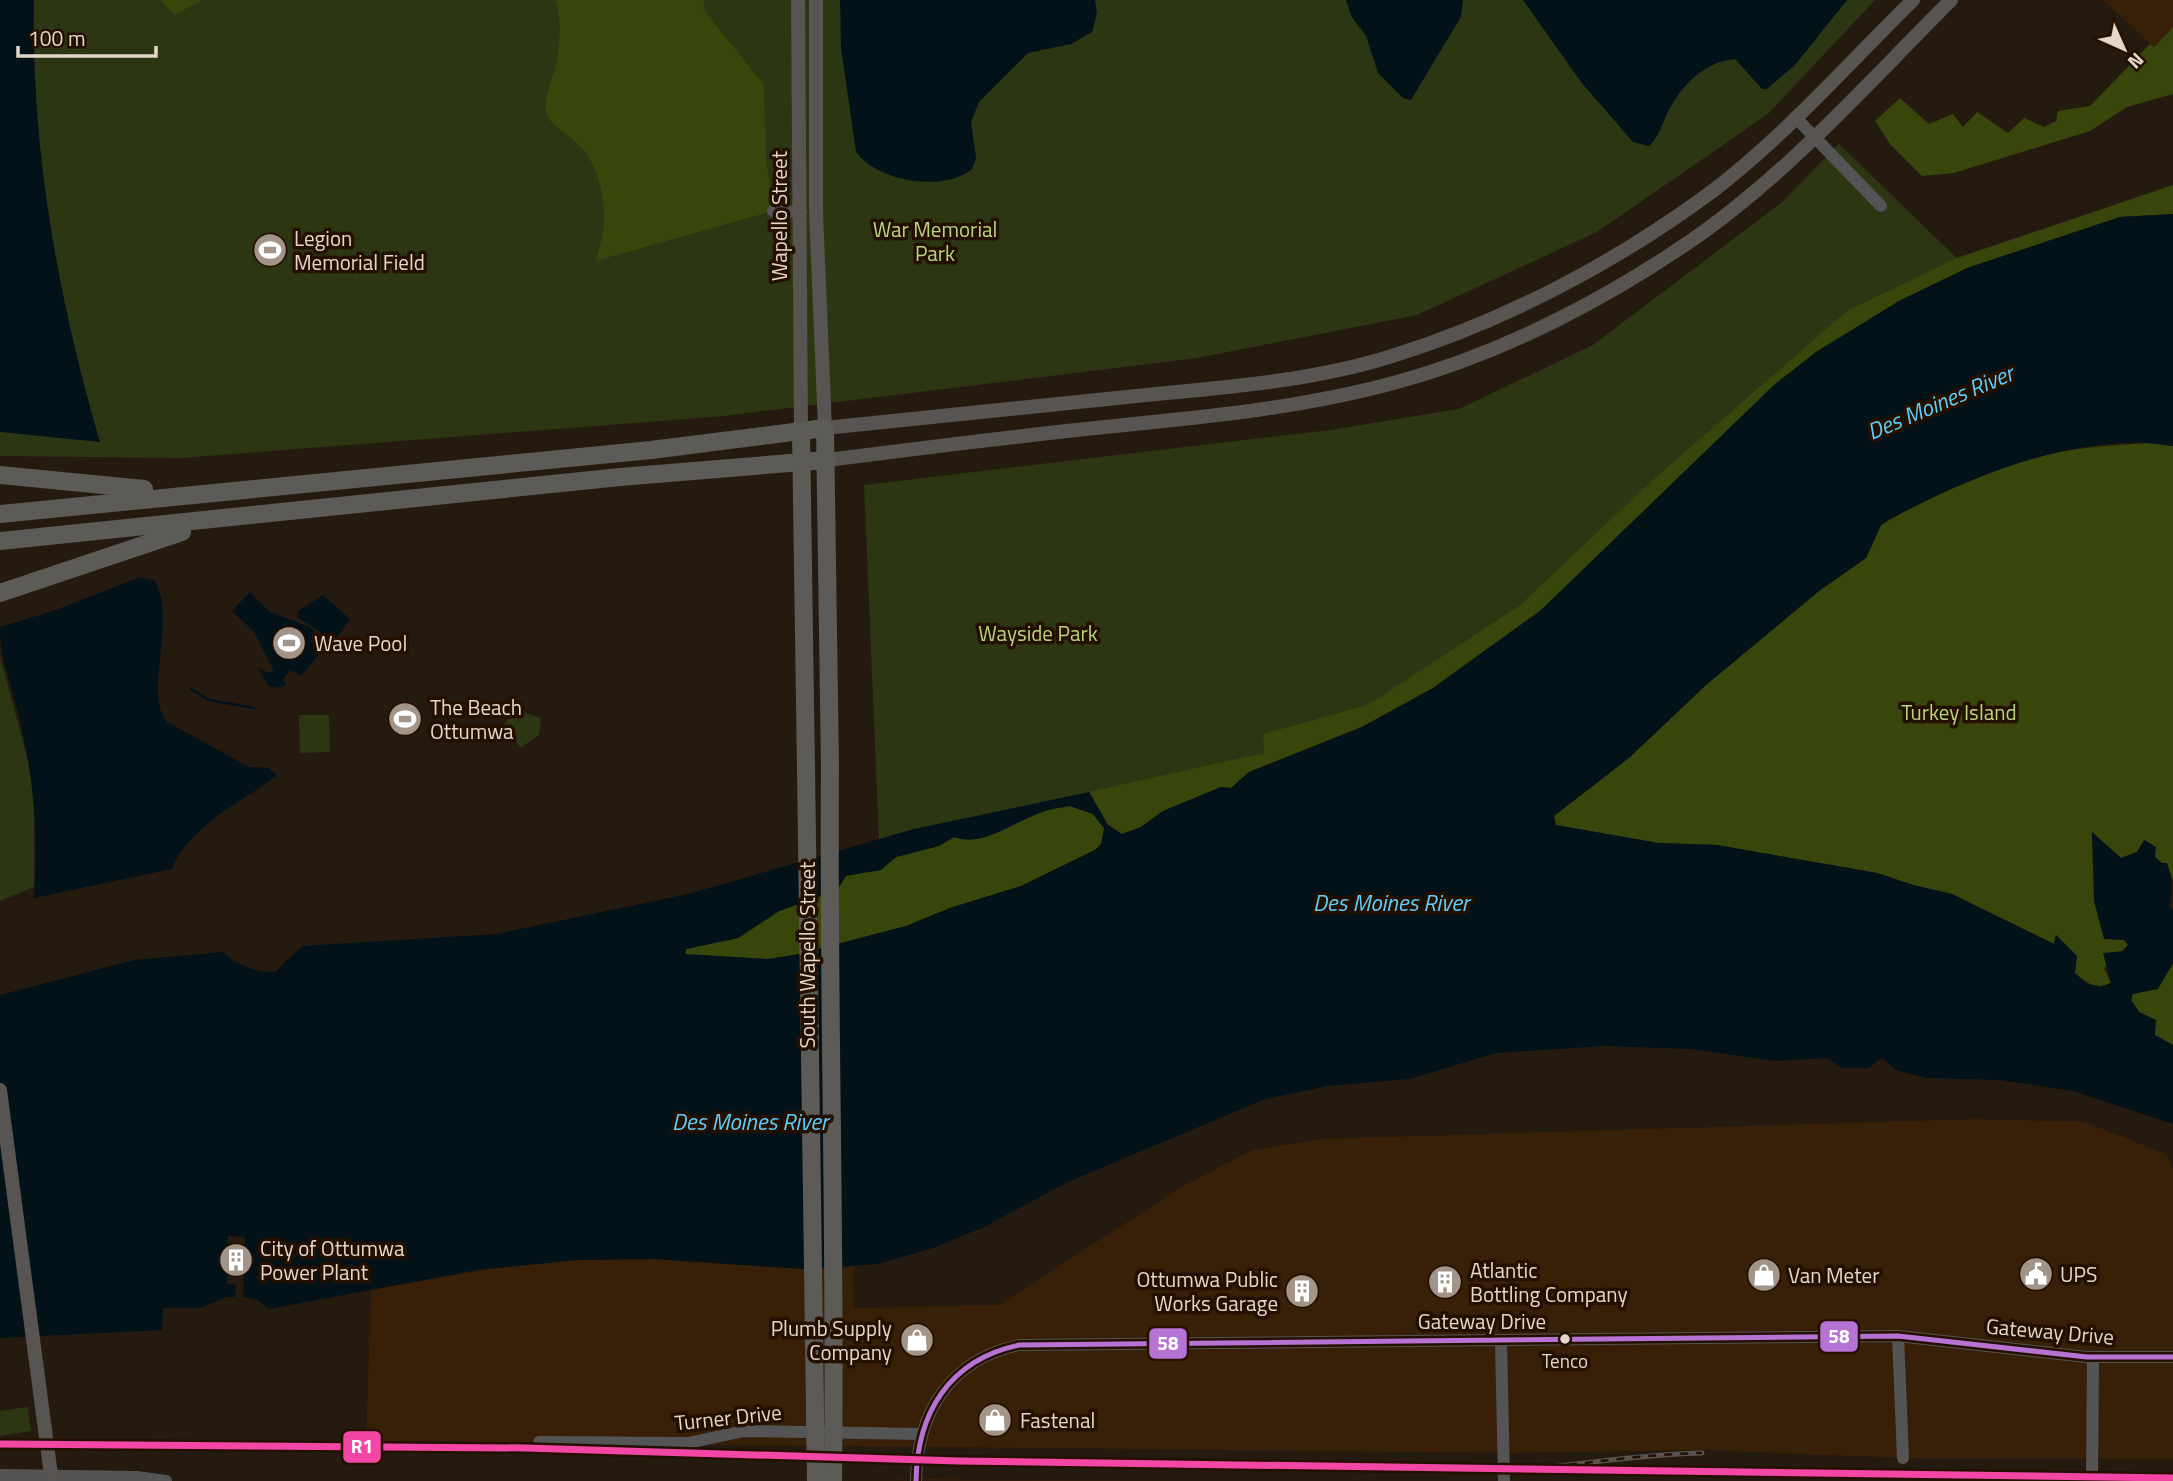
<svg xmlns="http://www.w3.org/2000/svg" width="2173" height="1481" font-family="'Titillium Web',sans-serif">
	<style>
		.built { fill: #381f07 }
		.green { fill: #2d3612 }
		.forest { fill: #38450b }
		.water { fill: #031219; fill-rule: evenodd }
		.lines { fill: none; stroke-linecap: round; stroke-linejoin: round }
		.stream { stroke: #031219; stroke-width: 2.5 }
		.minor { stroke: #555454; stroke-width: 12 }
		.major { stroke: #575451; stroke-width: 14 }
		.highway { stroke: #5c5b58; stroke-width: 18 }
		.rail-casing { stroke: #59544f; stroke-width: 5 }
		.rail { stroke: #241000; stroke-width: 2.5; stroke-dasharray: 8; stroke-linecap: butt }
		.highway-bridge { stroke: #5c5b58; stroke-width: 18 }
		.bus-1-casing { stroke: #241000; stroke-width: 10 }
		.bus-1 { stroke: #b673d3; stroke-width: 5 }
		.rail-1-casing { stroke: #241000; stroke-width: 12 }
		.rail-1 { stroke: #f346a5; stroke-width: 7 }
		.bus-dot { fill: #e5d6ca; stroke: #241000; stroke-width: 2.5 }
		.labels { text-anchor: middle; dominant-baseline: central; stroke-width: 7; stroke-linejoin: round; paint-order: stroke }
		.bus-label { font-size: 19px; fill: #e5d6ca; stroke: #241000 }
		.street-label { font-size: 21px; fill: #e5d6ca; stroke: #241000 }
		.park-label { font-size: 21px; fill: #b8d57c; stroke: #241000 }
		.poi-label { font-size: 21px; fill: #e5d6ca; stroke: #241000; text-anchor: start }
		.water-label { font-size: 23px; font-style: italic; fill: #5ecefc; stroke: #241000 }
		.line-badge { stroke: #241000; stroke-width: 2.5 }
		.badge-label { font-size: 19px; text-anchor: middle; font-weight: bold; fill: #fff }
	</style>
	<rect width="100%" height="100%" fill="#251a0f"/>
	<!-- built -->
	<g class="built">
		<path d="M2103,0H2173V27L2154,47Z"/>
		<path d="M1976,1119L2085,1122L2166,1154L2173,1169V1459L1903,1458L1705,1450L1515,1453L366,1441L371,1290L382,1288L506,1266L578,1260L654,1259L802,1269L853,1267L854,1308L999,1305L1181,1187L1252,1150L1324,1139Z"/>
		<path d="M928,1479L1174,1481L822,1480Z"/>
	</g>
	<!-- green -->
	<g class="green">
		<path d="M0,0H1875L1768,114L1597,232L1417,315L1197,358L724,416L181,458L0,456Z"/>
		<path d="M1839,144L1967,268L1540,611L1362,727L1221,764L879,840L864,485L1330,430L1459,409L1593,345L1781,203Z"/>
		<path d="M0,656L34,783V887L0,901Z"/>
		<path d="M526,713L541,718L539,735L520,748L514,739L499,740C497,725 512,714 526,713Z"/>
		<path d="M299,715H329L330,752L300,753Z"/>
		<path d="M28,1407L31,1431L0,1436V1411Z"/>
	</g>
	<!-- forest -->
	<g class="forest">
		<path d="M161,0H203L174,15Z"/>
		<path d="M556,0H705L703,9L764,85L766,158L773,211L595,261C611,225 606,169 575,141C565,132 549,126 546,111C544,96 551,83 555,69C560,48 562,21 556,0Z"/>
		<path d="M2173,27V94L2127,107L2090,131L1954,173L1922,176L1890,144L1875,121L1900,98L1929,124L1953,114L1963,127L1977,112L2008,133L2024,118L2044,127L2056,121L2058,111L2090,106L2150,44L2154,47Z"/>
		<path d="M2173,185V214L2120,217L1967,268L1899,301L1816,352L1774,385L1540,611L1433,688L1362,727L1249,772L1231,788L1221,787L1163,811L1141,827L1122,834L1108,825L1089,792L1264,753L1263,734L1368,705L1519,606L1655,478L1847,311L1957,258Z"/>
		<path d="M2147,443L2173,446V880L2167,864H2162L2155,857V847L2145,840L2137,852L2121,858L2092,833L2094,862L2128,945L2104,968L2111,983C2095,990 2087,983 2074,973L2077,956L2056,935L2054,944L1952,894L1913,885L1877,873L1717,845L1658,843L1556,825L1554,816L1630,757L1707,684L1819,591L1866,558L1881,525C1931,494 2009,460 2066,451C2093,446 2120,445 2147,443Z"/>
		<path d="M1070,806L1093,814L1104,828L1102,844L1095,850L1021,886L950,908L906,926L799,954L768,959L685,955L686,949L738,938L779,911L837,890L846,876L881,869L896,857L939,846L954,837L1025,819L1047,810Z"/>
		<path d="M2173,963V1045L2155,1035L2131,1000L2132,994L2170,969Z"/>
	</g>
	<!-- water -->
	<g class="water">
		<path d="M0,0H34C31,150 58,298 100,442L0,432Z"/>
		<path d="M840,0H1095L1097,13L1092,32L1071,44L1028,53L979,102L971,122L976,158L972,169C944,193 876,181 856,152L841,48Z"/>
		<path d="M1346,0H1463L1461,17L1411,100L1403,98L1378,73L1366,36L1351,16Z"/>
		<path d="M1523,0H1847L1795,65L1767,89H1762L1735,59C1705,61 1681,86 1668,112C1662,124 1659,137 1649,146L1633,142L1581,82Z"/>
		<path d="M2173,214V446C2080,430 1966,478 1887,521L1881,525L1866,558L1819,591L1707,684L1630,757L1554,816L1556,825L1658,843L1717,845L1877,873L1913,885L1952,894L2054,944L2056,935L2077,956L2075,973L2088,984L2101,987L2111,983L2103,953L2124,951L2128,945L2124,940L2104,939L2094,901L2092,832L2121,858L2137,852L2144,840L2156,847L2155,857L2162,863H2167C2172,879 2173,891 2169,906L2173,911V963L2158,989L2133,994L2131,1000L2139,1012L2156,1020L2155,1035L2173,1045V1124L2073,1091L2000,1080L1926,1078L1896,1070L1882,1058L1869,1068H1842L1827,1058L1775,1061L1691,1049L1604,1046L1496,1053L1409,1079L1328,1086L1265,1099L1068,1182L984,1227L933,1248L878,1264L802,1269L654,1259L578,1260L477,1270L269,1309L257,1300L243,1297L245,1237L228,1236L227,1284L236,1285L235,1297H226L200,1308H163L162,1330L0,1338V995L134,960L223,952C239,966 254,972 275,972L302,946L496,934L688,894L914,829L1089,792L1108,825L1122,834L1141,827L1163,811L1221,787L1231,788L1249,772L1362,727L1433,688L1540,611L1774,385L1816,352L1899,301L1967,268L2120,217ZM1070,806L1093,814L1104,828L1101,844L1095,850L1021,886L950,908L906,926L799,954L768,959L685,954L686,949L738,938L779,911L837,890L846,876L881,870L896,857L939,846L954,837C985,849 1018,818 1048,810C1055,808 1063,807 1070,806Z"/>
		<path d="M140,577L154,580C178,615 143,694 167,722L249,767L269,768L277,776C241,802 188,827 172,869L34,898C39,833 33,768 16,705C9,676 0,658 0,627L53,611Z"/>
		<path d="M250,592L270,612L310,627L320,639L317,647L320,653L301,676L290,670L283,679L286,685L278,688L268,686L258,667L267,673L274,671L254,632L232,611Z"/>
		<path d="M323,595L350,619L334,641L297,617L298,611Z"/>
	</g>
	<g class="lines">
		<!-- stream -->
		<path class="stream" d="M191,689L209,700L254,708"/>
		<!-- minor -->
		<g class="minor">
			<path d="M1795,117L1881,206"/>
			<path d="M773,211L801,212"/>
			<path d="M1898,1336L1903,1458"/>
			<path d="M1501,1340L1504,1481"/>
			<path d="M539,1442L688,1443L744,1431L920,1434"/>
			<path d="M0,1475L136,1477L166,1481"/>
			<path d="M916,1481C917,1413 949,1360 1019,1345L1898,1336L2087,1357H2173"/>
			<path d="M2092,1481L2093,1357"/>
		</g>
		<!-- major -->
		<g class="major">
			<path d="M798,0L801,431"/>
			<path d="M816,0V212L825,428C932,417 1039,406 1146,395C1228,387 1313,381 1392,356C1505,321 1615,263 1710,193C1784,137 1847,65 1913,0"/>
			<path d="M827,460C907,450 986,440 1066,431C1177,419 1288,412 1397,382C1504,353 1611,297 1702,233C1794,167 1871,80 1951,0"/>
			<path d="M0,1090L51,1475"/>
		</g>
		<!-- highway -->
		<g class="highway">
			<path d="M801,431L806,769"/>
			<path d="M0,475L144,489"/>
			<path d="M0,514L651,450L825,428L830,767"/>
			<path d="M0,541L620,477L827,460"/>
			<path d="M0,593L182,532"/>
		</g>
		<!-- rail casing -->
		<g class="rail-casing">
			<path id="rail" d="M1521,1469C1582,1465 1641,1454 1702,1453"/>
		</g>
		<!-- rail -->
		<use href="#rail" class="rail"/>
		<!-- highway-bridge -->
		<g class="highway-bridge">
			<path d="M830,767C828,1005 836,1243 833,1481"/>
			<path d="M806,769L816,1481"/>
		</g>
		<!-- bus-1 casing -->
		<g class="bus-1-casing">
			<path id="bus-1" d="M916,1481C917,1413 949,1360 1019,1345L1898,1336L2087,1357H2173"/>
		</g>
		<!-- bus-1 -->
		<use href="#bus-1" class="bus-1"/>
		<!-- rail-1 casing -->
		<g class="rail-1-casing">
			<path id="rail-1" d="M0,1444L525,1448L959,1461L2173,1478"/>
		</g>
		<!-- rail-1 -->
		<use href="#rail-1" class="rail-1"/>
	</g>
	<!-- icons -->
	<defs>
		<g id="stadium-disc" transform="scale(1.75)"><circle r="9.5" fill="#a29489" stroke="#241000"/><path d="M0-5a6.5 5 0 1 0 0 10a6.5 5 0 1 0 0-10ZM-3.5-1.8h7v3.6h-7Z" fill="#fff"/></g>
		<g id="building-disc" transform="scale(1.75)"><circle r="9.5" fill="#a29489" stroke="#241000"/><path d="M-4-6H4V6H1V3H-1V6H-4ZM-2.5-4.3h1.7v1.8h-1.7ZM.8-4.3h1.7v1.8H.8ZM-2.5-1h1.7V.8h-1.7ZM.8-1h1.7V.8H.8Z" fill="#fff"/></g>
		<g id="civic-disc" transform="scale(1.75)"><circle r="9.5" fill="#a29489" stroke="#241000"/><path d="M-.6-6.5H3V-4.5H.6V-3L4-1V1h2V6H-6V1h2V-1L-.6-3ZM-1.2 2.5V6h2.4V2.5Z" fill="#fff"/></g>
		<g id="shop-disc" transform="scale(1.75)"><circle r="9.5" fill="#a29489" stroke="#241000"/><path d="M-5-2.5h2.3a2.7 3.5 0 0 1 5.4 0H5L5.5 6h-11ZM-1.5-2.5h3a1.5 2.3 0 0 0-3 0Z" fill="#fff"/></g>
	</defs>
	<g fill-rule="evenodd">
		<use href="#stadium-disc" x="270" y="250"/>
		<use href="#stadium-disc" x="289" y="643"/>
		<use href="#stadium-disc" x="405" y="719"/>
		<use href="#building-disc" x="236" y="1260"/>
		<use href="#civic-disc" x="2036" y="1274"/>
		<use href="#shop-disc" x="1764" y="1275"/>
		<use href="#building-disc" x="1445" y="1282"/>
		<use href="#building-disc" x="1302" y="1291"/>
		<use href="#shop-disc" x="917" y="1340"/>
		<use href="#shop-disc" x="995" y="1420"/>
	</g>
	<!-- markers -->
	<circle class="bus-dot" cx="1565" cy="1339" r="6"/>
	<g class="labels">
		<!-- bus labels -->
		<g class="bus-label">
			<text x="1565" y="1360">Tenco</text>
		</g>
		<!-- street labels -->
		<g class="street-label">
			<text transform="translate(779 216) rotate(-90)">Wapello Street</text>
			<text transform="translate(807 955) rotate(-90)">South Wapello Street</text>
			<text x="1482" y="1321">Gateway Drive</text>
			<text transform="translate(2050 1331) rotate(5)">Gateway Drive</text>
			<text transform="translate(728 1417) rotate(-6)">Turner Drive</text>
		</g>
		<!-- park labels -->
		<g class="park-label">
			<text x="935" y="229">War Memorial<tspan x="935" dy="24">Park</tspan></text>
			<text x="1038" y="633">Wayside Park</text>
			<text x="1959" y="712">Turkey Island</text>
		</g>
		<!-- poi labels -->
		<g class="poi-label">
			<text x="294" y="238">Legion<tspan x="294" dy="24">Memorial Field</tspan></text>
			<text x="314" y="643">Wave Pool</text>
			<text x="430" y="707">The Beach<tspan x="430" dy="24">Ottumwa</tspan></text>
			<text x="260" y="1248">City of Ottumwa<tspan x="260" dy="24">Power Plant</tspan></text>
			<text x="1470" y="1270">Atlantic<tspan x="1470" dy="24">Bottling Company</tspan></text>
			<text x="2060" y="1274">UPS</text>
			<text x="1788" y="1275">Van Meter</text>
			<text x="1278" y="1279" text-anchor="end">Ottumwa Public<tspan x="1278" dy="24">Works Garage</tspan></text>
			<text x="892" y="1328" text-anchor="end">Plumb Supply<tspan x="892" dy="24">Company</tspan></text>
			<text x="1020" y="1420">Fastenal</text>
		</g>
		<!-- water labels -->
		<g class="water-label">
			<text transform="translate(1940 402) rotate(-23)">Des Moines River</text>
			<text x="1391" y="902">Des Moines River</text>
			<text x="750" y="1121">Des Moines River</text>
		</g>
	</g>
	<g class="line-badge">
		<rect x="1819" y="1320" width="40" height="33" rx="7" fill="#b673d3"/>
		<rect x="1148" y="1327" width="40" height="33" rx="7" fill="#b673d3"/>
		<rect x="342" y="1430" width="40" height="34" rx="7" fill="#f346a5"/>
	</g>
	<g class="badge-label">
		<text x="1839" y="1343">58</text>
		<text x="1168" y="1350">58</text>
		<text x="362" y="1453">R1</text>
	</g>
	<!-- north arrow -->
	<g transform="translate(2124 49) rotate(135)" stroke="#241000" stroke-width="5" paint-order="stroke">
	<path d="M0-5L12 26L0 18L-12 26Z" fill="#e5d6ca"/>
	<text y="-10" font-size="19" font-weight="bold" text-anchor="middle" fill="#e5d6ca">N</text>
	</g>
	<!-- scale -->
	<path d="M18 46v10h138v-10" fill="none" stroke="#e5d6ca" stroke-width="3.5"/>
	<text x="28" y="46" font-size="21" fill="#e5d6ca" stroke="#241000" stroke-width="5" paint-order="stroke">100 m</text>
</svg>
